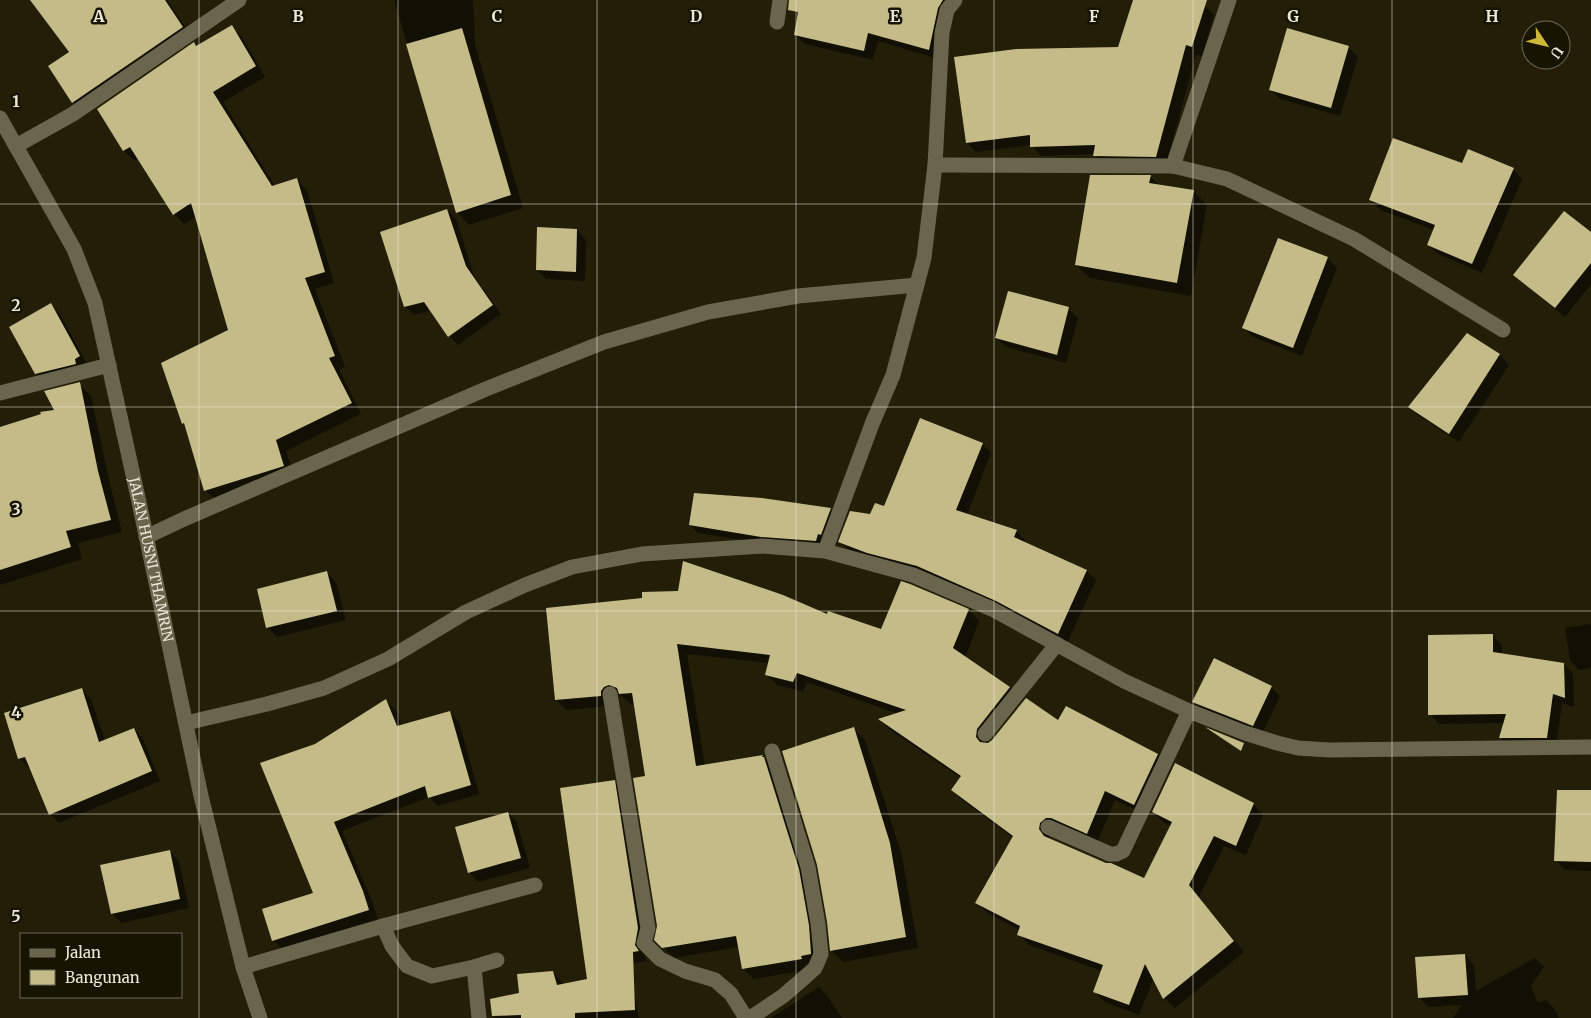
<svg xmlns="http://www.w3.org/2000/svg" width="1591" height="1018" font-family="Merriweather,serif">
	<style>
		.shadow { fill: #0007 }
		.building { fill: #c4bb88 }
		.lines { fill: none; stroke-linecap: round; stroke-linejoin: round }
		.minor { stroke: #6a664e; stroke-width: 15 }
		.grid { fill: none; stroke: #ece9dc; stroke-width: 1; stroke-opacity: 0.55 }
		.labels { text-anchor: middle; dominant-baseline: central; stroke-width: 5; stroke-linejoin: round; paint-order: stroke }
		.street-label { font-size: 14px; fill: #ece9dc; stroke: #181402 }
		.grid-label { font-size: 16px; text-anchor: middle; font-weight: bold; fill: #ece9dc; stroke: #181402; stroke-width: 5; stroke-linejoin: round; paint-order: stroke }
	</style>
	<rect width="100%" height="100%" fill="#221e08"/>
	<!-- shadow -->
	<g class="shadow">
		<path d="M34,0H167L192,37L82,112L73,102L49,67L71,52Z"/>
		<path d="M394,0H473L475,45L523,208L469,225L457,212Z"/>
		<path d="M801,0H955L938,59L878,41L873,60L805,44L795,35Z"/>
		<path d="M1134,0H1184L1205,6L1214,15L1202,56L1196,54L1166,165H1104L1095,154L1041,156L1031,145L976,152L967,143L1119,48Z"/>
		<path d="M232,27L242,37L265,77L223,102L275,186L297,180L307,190L334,283L315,289L345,367L339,369L361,414L286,451L294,476L216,500L205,490L186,427L183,423L230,331L196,217L184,224L174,214L139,159L135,161L124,151L99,109Z"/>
		<path d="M1348,47L1358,57L1340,116L1280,99L1271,90Z"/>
		<path d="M1462,165L1513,169L1522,179L1482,273L1438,254L1428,245L1434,230L1380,210L1371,200Z"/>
		<path d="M1091,176L1151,177L1160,186L1193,191L1207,205L1191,296L1090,278L1076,265Z"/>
		<path d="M447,210L456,219L474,276L501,314L458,345L449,336L431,310L414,315L405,307Z"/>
		<path d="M577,230L586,240L585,281L546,279L537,270Z"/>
		<path d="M1591,233V284L1565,317L1524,284L1515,275Z"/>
		<path d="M1279,239L1328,258L1337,268L1302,356L1253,337L1244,328Z"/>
		<path d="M1009,292L1069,309L1078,318L1066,363L1006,347L996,338Z"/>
		<path d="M51,305L60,314L88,366L45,383L36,374Z"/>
		<path d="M1467,335L1500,355L1509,365L1459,442L1419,416L1409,407Z"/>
		<path d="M79,384L91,396L110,484L122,532L78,543L82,559L0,585V429L56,410Z"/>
		<path d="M982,444L991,453L967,515L1016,531L1026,541L1025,543L1087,571L1096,580L1067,643L849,551L840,541L871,516Z"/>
		<path d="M830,510L838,517L824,548L770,544L698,533L690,525Z"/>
		<path d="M327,573L336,582L346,620L277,637L267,627Z"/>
		<path d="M909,585L969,610L979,621L965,658L1010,688L1020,699L988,739L987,745L1059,722L1066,708L1158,755L1168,766L1145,814L1115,800L1097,843L1049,835V839L1145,880L1172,826L1164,823L1153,812L1253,804L1263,815L1246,855L1224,846L1199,897L1244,952L1175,1008L1164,998L1154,978L1139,1015L1105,1002L1094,991L1102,971L1029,945L1019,934L1020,930L987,913L976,902L1014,838L963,801L952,790L961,778L890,730L880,720L899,714L807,682L803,692L777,685L766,674L769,663L687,654L705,766L763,756L774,769L819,937L812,969L753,979L743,968L739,947L674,958L656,940L659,927L647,777L635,704H631L620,695L614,697L611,706L566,710L556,699L548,609L828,616L881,630Z"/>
		<path d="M1591,624V668L1579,670L1570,660L1565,628Z"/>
		<path d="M1492,635L1502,645V655L1563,664L1573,673L1574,707L1562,703L1556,747H1509L1500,737L1505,723L1439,724L1430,714Z"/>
		<path d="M1271,687L1280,696L1262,734L1203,711L1194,702Z"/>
		<path d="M82,690L91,699L105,741L134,729L143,739L160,781L59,823L50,814L30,768H29L20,759L6,714Z"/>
		<path d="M386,701L396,710L402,726L449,712L459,722L479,794L438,806L429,797L342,831L372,901L378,920L283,950L273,940L315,894V746Z"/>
		<path d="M853,729L865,740L902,856L918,948L843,962L831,950Z"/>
		<path d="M614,782L624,791L647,938L644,955L647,961L628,964L639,1018H496L493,1016L520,994L553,972L562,982L563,985L588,980Z"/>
		<path d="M1591,792V871L1565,870L1555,860Z"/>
		<path d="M508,813L517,822L530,868L478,882L469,872Z"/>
		<path d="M170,852L179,861L189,908L121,923L112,913Z"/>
		<path d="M1465,955L1474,965L1476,991L1535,958L1544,967L1531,986L1538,1003L1546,1000L1555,1010L1559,1018H1453L1462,1005L1428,1007L1419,997Z"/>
		<path d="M819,987L828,997L842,1018H771Z"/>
	</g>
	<!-- building -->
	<g class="building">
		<path d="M30,0H165L183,27L72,103L48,66L69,52Z"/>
		<path d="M789,0H943L938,8L929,50L868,33L864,51L794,35L798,12L788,10Z"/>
		<path d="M1133,0H1207L1192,47L1186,45L1156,157L1093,156L1095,145L1030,147V135L966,143L954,57L1016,49L1118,47Z"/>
		<path d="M232,25L256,66L213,92L272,186L297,178L325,272L305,278L335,356L329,358L352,403L276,440L284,466L204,491L184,423L182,424L161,363L228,330L191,203L173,215L130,147L123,151L97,109L194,42L196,46Z"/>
		<path d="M462,28L511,195L456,213L406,44Z"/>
		<path d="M1287,28L1349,46L1331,108L1269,90Z"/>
		<path d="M1393,138L1462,163L1468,149L1514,168L1472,264L1427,245L1435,225L1369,200Z"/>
		<path d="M1090,175H1151L1149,183L1194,190L1177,283L1075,265Z"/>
		<path d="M447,209L466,266L493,305L448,337L424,302L404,307L380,232Z"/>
		<path d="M1564,211L1591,232V263L1555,308L1513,275Z"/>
		<path d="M537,227L577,229L576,272L536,270Z"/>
		<path d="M1278,238L1328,257L1293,348L1242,328Z"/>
		<path d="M1008,291L1069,307L1057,355L995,338Z"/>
		<path d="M51,303L80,356L75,359L76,364L35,374L9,327Z"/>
		<path d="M1467,333L1500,354L1449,434L1408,407Z"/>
		<path d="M80,382L98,471L111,520L66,531L71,547L0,570V427L41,414L40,412L54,410L44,391Z"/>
		<path d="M920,418L983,443L956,510L1017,530L1014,537L1087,570L1058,634L996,601L917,566L867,553L838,542L850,511L870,514L875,503L884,506Z"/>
		<path d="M694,493L762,498L831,508L821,535L818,534L816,541L761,537L689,525Z"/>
		<path d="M683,561L783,595L827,614L828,611L881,629L901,581L910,584L969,609L953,648L1010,687L977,729L976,737L980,742L988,743L992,740L1026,698L1058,720L1066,706L1158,754L1134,805L1105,791L1087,834L1051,818H1046L1040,823L1039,829L1044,836L1106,863H1111L1144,878L1172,822L1152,812L1175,763L1254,803L1236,846L1214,836L1189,885L1234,941L1163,999L1145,964L1129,1005L1093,992L1103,965L1017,935L1020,926L975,903L1013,836L951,790L961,776L878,719L906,710L797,673L793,682L765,675L770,655L677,644L696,766L763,755L762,757H764L799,869L809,925L811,953V954L801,956L802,959L742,969L736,936L662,948L654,940L657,926L633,778L645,776L632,693L619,694L617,688L609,685L604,687L601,691V696L555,700L546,608L642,598V592L678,591Z"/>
		<path d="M327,571L337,611L266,628L257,589Z"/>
		<path d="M1493,634V652L1564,663L1565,698L1553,694L1547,738H1499L1506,714L1428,715V635Z"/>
		<path d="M1214,658L1272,686L1253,726L1192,702Z"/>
		<path d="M82,688L99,742L134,728L152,771L49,815L25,757L18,759L4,713Z"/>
		<path d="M386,699L397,726L450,711L471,785L428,798L425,786L334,822L363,891L369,910L272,941L262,909L313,893L260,763L315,744Z"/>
		<path d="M854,727L890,843L906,937L830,951L827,922L817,865L782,751Z"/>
		<path d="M1205,727L1244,743L1241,751Z"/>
		<path d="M615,780L638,928L635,945L639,951L633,952L635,1010L575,1013V1018H521V1015L492,1016L490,999L519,993L517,974L553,971L557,985L587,979L560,788Z"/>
		<path d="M1557,790H1591V862L1554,861Z"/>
		<path d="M508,812L521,858L468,873L455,827Z"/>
		<path d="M170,850L180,899L111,914L100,865Z"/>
		<path d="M1465,954L1468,995L1418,998L1415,957Z"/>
	</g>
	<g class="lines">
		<!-- minor -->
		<g class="minor">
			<path d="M777,22L780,0"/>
			<path id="s1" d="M0,118L74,249L95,303L139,502L201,796L243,967L260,1018"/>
			<path d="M16,146L73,114L239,0"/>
			<path d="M935,165L1173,166L1229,0"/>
			<path d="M1173,166L1227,179L1354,239L1503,330"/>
			<path d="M0,393L109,365"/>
			<path d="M146,537L184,519L486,389L604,342L708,312L798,296L917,285"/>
			<path d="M825,551L872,424L893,375L924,258L935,165L942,33L947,10L955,0"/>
			<path d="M610,694L648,928L644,943L660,959L685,971L715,980L731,994L746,1018"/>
			<path d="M186,723L267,704L324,688L388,659L466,612L525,585L572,567L642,554L762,546L825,551L913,575L992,609L1124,681L1189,711L1245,733L1277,743L1298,748L1329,750L1591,747"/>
			<path d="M985,734L1057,644"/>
			<path d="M1048,827L1110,854H1116L1123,851L1189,711"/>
			<path d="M383,926L392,946L407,966L432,976L474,967L497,960"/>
			<path d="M243,967L383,926L535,885"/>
			<path d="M474,967L479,1018"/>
			<path d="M750,1018L783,996L805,977L815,968L821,954L818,924L808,867L772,751"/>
		</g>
	</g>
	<!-- grid -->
	<path class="grid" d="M199,0V1018M398,0V1018M597,0V1018M796,0V1018M994,0V1018M1193,0V1018M1392,0V1018M0,204H1591M0,407H1591M0,611H1591M0,814H1591"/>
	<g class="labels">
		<!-- street labels -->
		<g class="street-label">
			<text stroke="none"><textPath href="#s1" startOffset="471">JALAN HUSNI THAMRIN</textPath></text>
		</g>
	</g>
	<g class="grid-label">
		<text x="99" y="22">A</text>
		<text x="298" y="22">B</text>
		<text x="497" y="22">C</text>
		<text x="696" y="22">D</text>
		<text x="895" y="22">E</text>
		<text x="1094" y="22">F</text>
		<text x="1293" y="22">G</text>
		<text x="1492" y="22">H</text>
		<text x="16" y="107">1</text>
		<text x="16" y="311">2</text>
		<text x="16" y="515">3</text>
		<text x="16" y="718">4</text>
		<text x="16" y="922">5</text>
	</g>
	<!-- legend -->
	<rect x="20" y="933" width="162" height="65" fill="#181402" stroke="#6d6959"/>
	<rect x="30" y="949" width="25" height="8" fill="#6a664e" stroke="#6d6959"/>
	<text x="65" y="958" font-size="15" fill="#ece9dc">Jalan</text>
	<rect x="30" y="970" width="25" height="15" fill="#c4bb88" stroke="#6d6959"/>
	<text x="65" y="983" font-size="15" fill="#ece9dc">Bangunan</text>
	<!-- north arrow -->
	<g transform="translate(1546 45) rotate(125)"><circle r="24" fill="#181402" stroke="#6d6959"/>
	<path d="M0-4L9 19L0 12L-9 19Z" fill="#ceb837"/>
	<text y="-8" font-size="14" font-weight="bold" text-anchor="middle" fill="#ece9dc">U</text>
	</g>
</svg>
